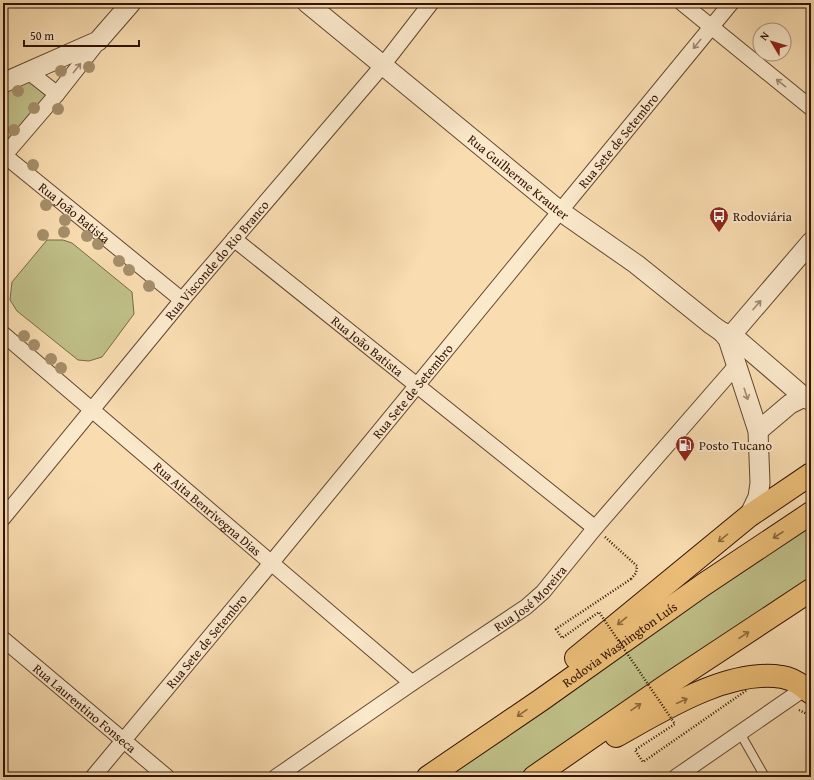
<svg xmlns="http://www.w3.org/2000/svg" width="814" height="780" font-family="'Gentium Book Plus',serif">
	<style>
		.green { fill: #c0c089; stroke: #786946 }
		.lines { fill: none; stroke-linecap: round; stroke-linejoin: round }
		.service-casing { stroke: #63452e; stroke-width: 10 }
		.minor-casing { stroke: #63452e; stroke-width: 17 }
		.tertiary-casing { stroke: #63452e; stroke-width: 21 }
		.motorway-casing { stroke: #311202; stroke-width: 24 }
		.path { stroke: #311202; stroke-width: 2.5; stroke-dasharray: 1 2; stroke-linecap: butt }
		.service { stroke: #fbe9cc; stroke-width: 8 }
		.minor { stroke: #fbe9cc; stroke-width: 15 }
		.tertiary { stroke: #fbe9cc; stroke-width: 19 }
		.motorway { stroke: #ecbe78; stroke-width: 22 }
		.path-bridge { stroke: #311202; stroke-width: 2.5; stroke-dasharray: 1 2; stroke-linecap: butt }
		.tree { fill: #a68f6b }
		.oneway { stroke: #a08871 }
		.oneway2 { stroke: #8e683d }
		.labels { text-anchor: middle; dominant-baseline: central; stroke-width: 4; stroke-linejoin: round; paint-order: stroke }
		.street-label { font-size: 13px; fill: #311202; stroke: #fbe9cc }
		.poi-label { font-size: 13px; fill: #311202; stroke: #fbe9cc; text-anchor: start }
	</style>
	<rect width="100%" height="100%" fill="#f9ddb1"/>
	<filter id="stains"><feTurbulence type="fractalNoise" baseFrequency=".005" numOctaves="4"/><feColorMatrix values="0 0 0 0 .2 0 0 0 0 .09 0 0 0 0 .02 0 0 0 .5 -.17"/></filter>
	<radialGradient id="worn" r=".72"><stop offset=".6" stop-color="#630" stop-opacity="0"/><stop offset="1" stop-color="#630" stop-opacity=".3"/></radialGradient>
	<!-- green -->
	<g class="green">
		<path d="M29,80L49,94L3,150V93Z"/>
		<path d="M47,240H63L72,243L132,292L134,314L102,357L89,361L78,360L17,311L10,300L12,282Z"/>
		<path d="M811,526V579L518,777H442L608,662Z"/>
	</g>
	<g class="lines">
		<!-- service casing -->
		<g class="service-casing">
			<path id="service" d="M740,733L765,777"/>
		</g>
		<!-- minor casing -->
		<g class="minor-casing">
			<g id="minor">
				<path d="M682,3L811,108"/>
				<path d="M29,72L57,94"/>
				<path id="s1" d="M4,155L182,300"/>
				<path d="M3,157L57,94L98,42"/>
				<path id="s2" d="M234,239L595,528"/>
				<path id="s3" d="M3,334L412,683"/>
				<path id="s4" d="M3,518L182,300L383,65L431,3"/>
				<path id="s5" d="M3,639L167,777"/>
				<path id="s6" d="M93,777L272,562L731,3"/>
				<path id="s7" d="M276,777L412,683L526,607L543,592L595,528L736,366"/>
				<path d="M676,777L805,688"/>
			</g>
		</g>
		<!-- tertiary casing -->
		<g class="tertiary-casing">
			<g id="tertiary">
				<path id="s8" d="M307,3L560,211L636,264L712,325L722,332L732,335L804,397L811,401"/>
				<path d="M3,83L98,41L131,3"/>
				<path d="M722,332L728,339L758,431L760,483L758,497L749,516"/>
				<path d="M728,339L811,242"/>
				<path d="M758,431L790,404L804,397"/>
			</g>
		</g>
		<!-- motorway casing -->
		<g class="motorway-casing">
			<g id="motorway">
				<path d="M576,658L749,516L811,474"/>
				<path d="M616,736C661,711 729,668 782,677C792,678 803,686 811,693"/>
				<path id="s9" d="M428,777L541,700L703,585L811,513"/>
				<path d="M534,777L667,685L811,590"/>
			</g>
		</g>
		<!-- path -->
		<g class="path">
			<path d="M605,537L637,566L636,573L631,579"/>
			<path d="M799,710L811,716"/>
		</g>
		<!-- service -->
		<use href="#service" class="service"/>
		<!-- minor -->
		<use href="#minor" class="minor"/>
		<!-- tertiary -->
		<use href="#tertiary" class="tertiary"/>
		<!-- motorway -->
		<use href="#motorway" class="motorway"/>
		<!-- path-bridge -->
		<path class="path-bridge" d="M631,579L556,629L562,638L599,612L675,724L635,750L643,762L747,690"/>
	</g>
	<!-- trees -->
	<g class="tree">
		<circle cx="89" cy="67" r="6"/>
		<circle cx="61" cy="71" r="6"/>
		<circle cx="18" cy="91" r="6"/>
		<circle cx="34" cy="108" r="6"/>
		<circle cx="58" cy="109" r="6"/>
		<circle cx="14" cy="130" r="6"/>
		<circle cx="33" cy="165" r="6"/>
		<circle cx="46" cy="205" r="6"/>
		<circle cx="65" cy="220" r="6"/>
		<circle cx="64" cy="232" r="6"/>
		<circle cx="43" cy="235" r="6"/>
		<circle cx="87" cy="236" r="6"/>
		<circle cx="98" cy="244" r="6"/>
		<circle cx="119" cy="261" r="6"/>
		<circle cx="129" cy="270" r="6"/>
		<circle cx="149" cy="286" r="6"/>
		<circle cx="24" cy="336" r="6"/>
		<circle cx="34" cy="345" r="6"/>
		<circle cx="51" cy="359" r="6"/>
		<circle cx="61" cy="368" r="6"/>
	</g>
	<!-- one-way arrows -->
	<defs><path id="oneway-shaft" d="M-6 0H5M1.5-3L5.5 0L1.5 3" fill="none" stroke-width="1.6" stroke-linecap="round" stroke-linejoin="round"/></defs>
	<g class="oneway">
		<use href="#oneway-shaft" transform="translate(697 44) rotate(129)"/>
		<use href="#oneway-shaft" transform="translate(77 68) rotate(-52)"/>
		<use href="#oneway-shaft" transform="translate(781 83) rotate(-141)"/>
		<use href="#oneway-shaft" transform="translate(757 305) rotate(-49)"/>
		<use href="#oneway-shaft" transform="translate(746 394) rotate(72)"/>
	</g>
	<g class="oneway2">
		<use href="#oneway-shaft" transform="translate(778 535) rotate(147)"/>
		<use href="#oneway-shaft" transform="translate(723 538) rotate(141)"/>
		<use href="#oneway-shaft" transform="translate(622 621) rotate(141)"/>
		<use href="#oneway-shaft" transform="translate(744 635) rotate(-34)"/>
		<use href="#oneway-shaft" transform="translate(682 701) rotate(-25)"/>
		<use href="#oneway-shaft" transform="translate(636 707) rotate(-35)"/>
		<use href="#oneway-shaft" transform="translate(522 713) rotate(145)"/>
	</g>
	<!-- icons -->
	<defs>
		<g id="bus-pin" transform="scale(1)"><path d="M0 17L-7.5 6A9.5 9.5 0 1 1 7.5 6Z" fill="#8f2418" stroke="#fbe9cc"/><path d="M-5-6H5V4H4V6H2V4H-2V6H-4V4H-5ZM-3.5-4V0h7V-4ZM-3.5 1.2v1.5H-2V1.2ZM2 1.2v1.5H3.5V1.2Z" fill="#fff"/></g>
		<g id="fuel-pin" transform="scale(1)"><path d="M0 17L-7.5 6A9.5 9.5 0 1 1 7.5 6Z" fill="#8f2418" stroke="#fbe9cc"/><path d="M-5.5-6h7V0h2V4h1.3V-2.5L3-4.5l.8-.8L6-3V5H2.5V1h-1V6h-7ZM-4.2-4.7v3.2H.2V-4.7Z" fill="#fff"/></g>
	</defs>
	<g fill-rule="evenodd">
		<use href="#bus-pin" x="719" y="216"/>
		<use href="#fuel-pin" x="685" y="445"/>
	</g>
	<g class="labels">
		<!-- street labels -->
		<g class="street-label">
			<text stroke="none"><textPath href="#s6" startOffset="825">Rua Sete de Setembro</textPath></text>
			<text stroke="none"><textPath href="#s8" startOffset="274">Rua Guilherme Krauter</textPath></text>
			<text stroke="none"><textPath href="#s1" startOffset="91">Rua João Batista</textPath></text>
			<text stroke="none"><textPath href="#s4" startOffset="335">Rua Visconde do Rio Branco</textPath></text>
			<text stroke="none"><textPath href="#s2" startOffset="171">Rua João Batista</textPath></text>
			<text stroke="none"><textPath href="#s6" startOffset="501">Rua Sete de Setembro</textPath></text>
			<text stroke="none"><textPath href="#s3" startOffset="269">Rua Aita Benrivegna Dias</textPath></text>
			<text stroke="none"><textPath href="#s7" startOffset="311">Rua José Moreira</textPath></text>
			<text stroke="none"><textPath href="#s6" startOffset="177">Rua Sete de Setembro</textPath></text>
			<text stroke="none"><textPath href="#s9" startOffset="233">Rodovia Washington Luís</textPath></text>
			<text stroke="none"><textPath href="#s5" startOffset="107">Rua Laurentino Fonseca</textPath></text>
		</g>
		<!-- poi labels -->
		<g class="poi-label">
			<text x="733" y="216">Rodoviária</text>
			<text x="699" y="445">Posto Tucano</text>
		</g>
	</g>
	<!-- margin -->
	<rect width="814" height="780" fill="none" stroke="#f9ddb1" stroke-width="16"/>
	<rect x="4" y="4" width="806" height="772" fill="none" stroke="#311202" stroke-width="2"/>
	<rect x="8" y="8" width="798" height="764" fill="none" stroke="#311202"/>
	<!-- north arrow -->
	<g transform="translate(772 42) rotate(308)"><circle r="19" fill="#fbe9cc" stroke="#aa937b"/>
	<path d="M0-3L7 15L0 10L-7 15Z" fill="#8f2418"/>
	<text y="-6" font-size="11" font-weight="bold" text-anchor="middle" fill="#311202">N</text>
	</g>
	<!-- scale -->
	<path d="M24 40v6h115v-6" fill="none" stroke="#311202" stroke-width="2"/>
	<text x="30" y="40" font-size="12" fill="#311202" stroke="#fbe9cc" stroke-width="3" paint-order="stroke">50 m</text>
	<rect width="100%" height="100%" filter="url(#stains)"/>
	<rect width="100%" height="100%" fill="url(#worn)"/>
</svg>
